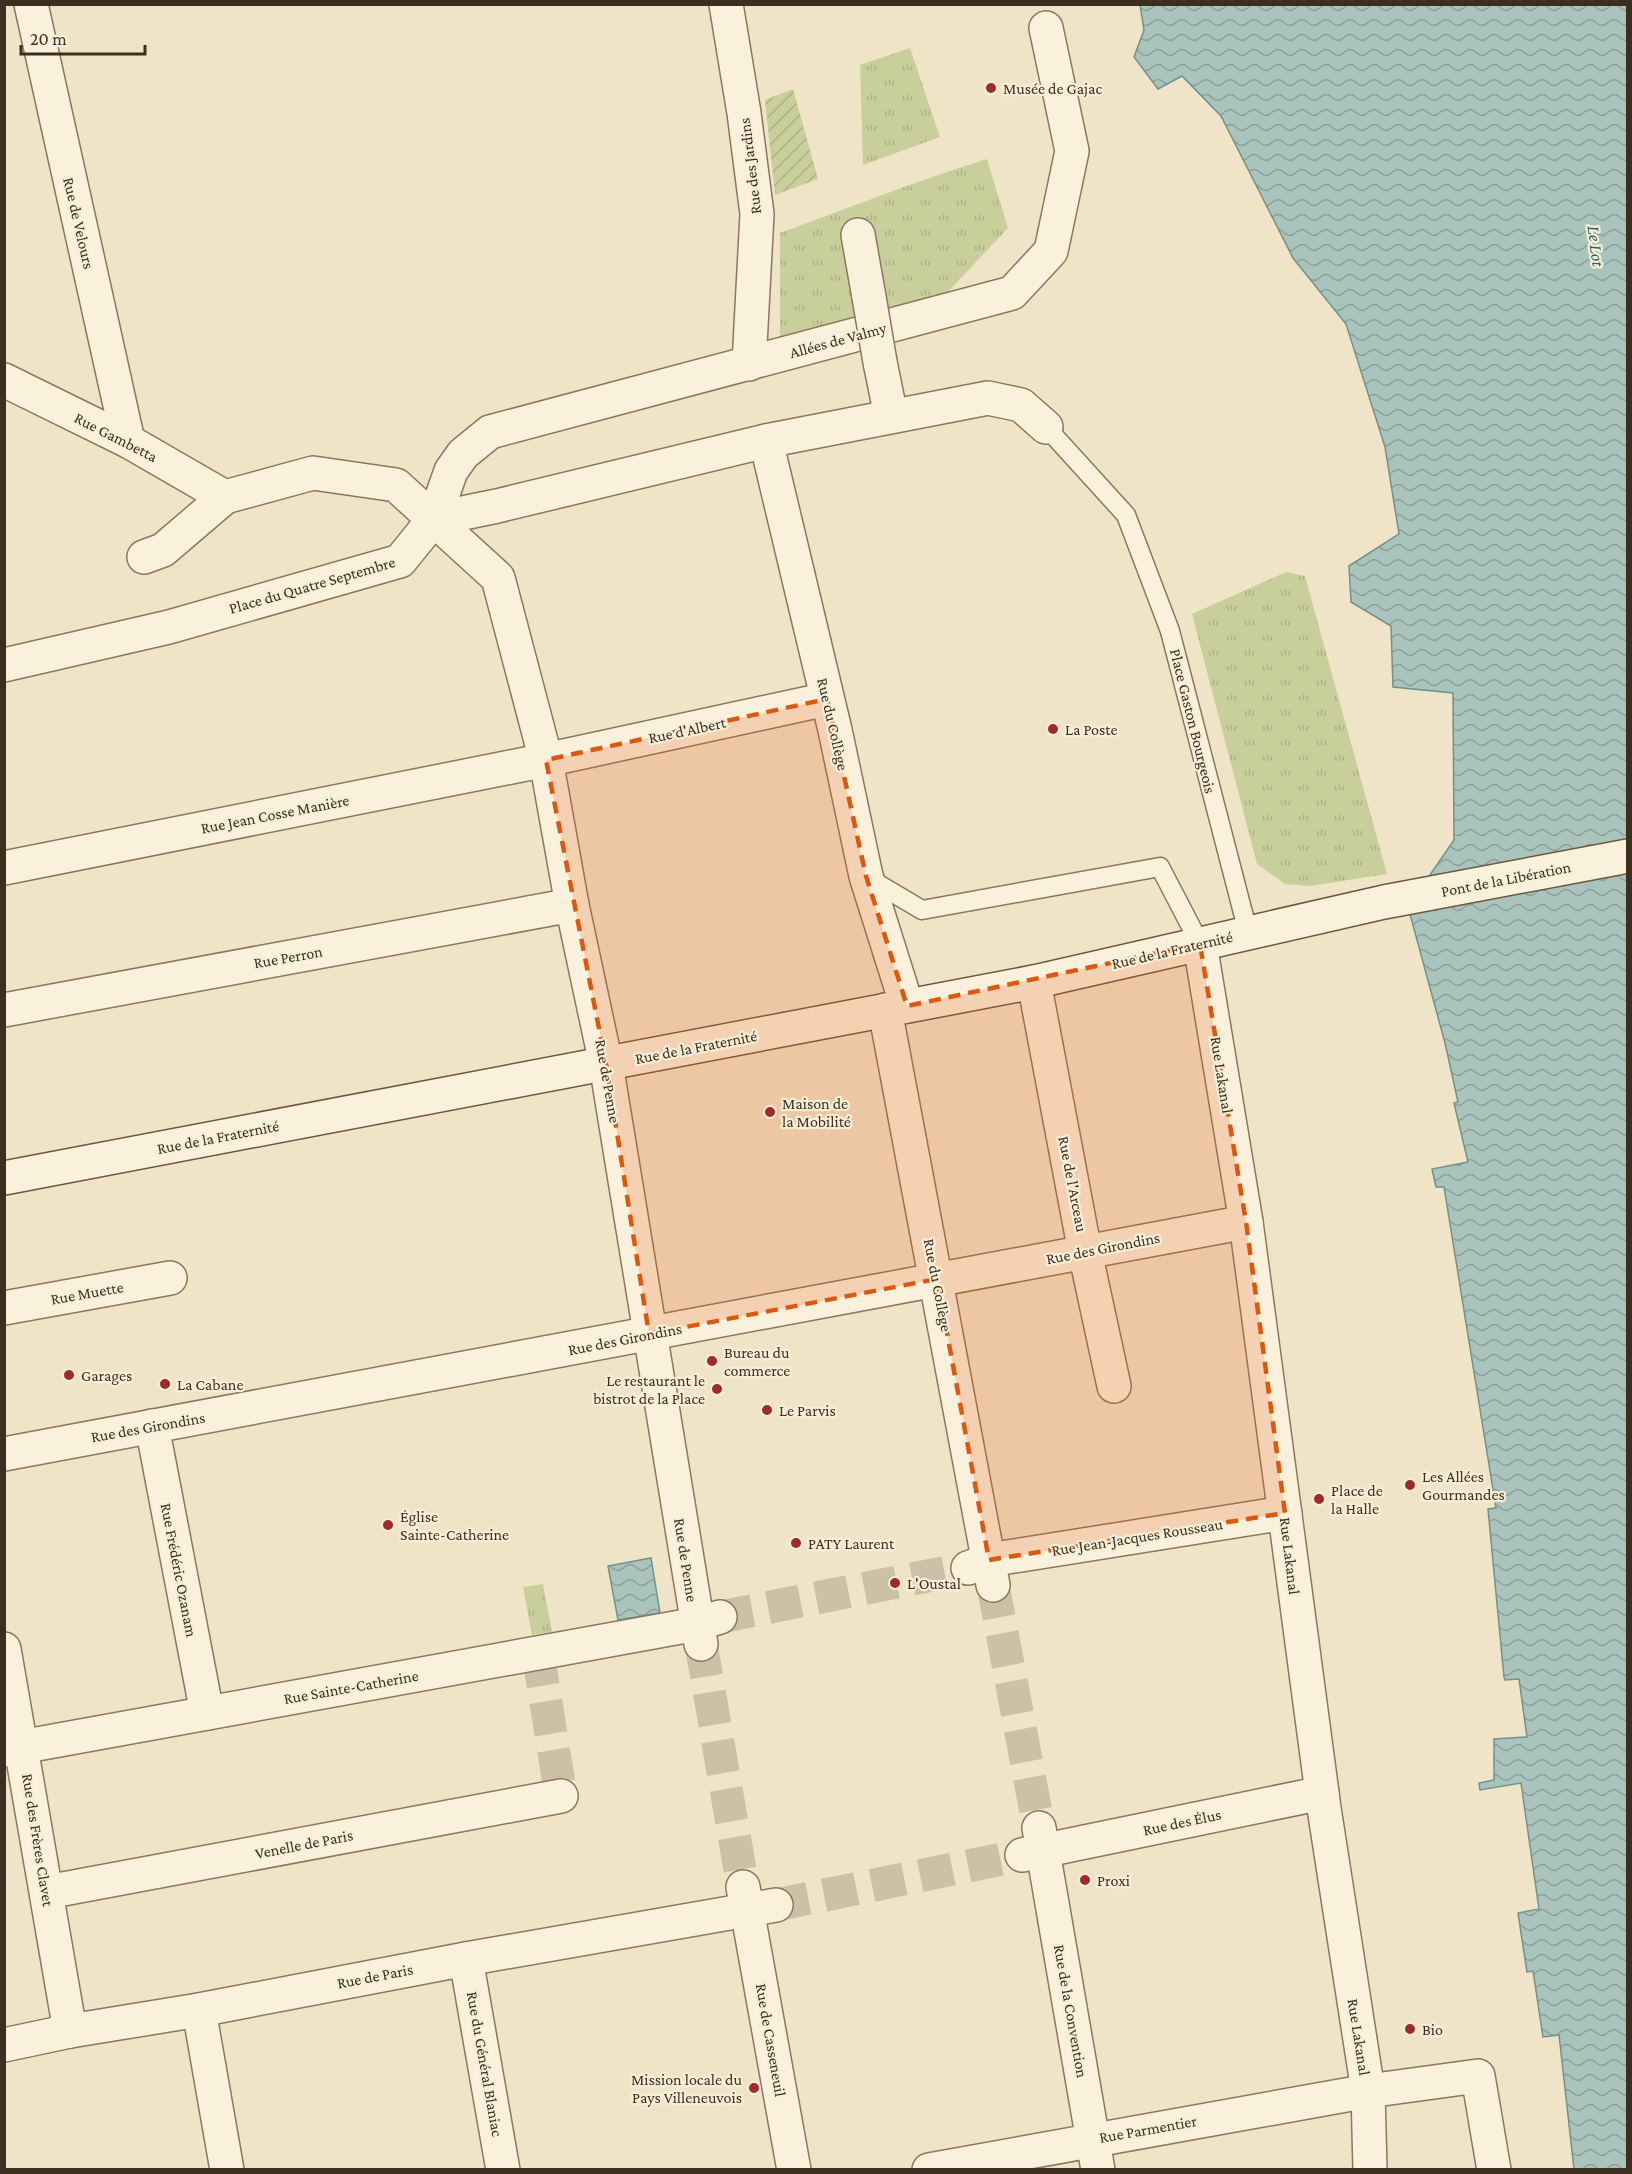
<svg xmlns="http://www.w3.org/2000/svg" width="1632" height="2174" font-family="'Crimson Pro',serif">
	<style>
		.grass { fill: url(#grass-tufts) }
		.garden { fill: url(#garden-furrows) }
		.water { fill: url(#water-waves); stroke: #6f938a; stroke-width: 1.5 }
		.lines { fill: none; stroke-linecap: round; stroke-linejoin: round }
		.street-tunnel { stroke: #ccc0a6; stroke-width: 33; stroke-dasharray: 33 16; stroke-linecap: butt }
		.lane-casing { stroke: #8d765c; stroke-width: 21 }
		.street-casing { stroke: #8d765c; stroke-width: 36 }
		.secondary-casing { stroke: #6f573f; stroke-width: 36 }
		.lane { stroke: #faf1dc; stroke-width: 18 }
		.street { stroke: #faf1dc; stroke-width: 33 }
		.secondary { stroke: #faf1dc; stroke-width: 33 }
		.street-bridge-casing { stroke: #8d765c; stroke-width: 36; stroke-linecap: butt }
		.street-bridge { stroke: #faf1dc; stroke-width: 33 }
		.marked { fill: #df570d; fill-opacity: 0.2; stroke: #df570d; stroke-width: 4.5; stroke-dasharray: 12 8; stroke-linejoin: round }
		.poi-dot { fill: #9e2a2b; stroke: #f7eed8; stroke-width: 2 }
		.labels { text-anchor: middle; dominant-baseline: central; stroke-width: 4.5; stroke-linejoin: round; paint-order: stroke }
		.poi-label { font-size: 16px; fill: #3d2e20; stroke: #f7eed8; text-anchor: start }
		.street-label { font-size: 16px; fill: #3d2e20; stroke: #f7eed8 }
		.water-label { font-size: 18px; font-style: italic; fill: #2f5d5a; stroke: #f7eed8 }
	</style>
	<defs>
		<pattern id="grass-tufts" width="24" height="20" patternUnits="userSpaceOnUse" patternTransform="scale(1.5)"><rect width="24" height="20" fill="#c9cf9b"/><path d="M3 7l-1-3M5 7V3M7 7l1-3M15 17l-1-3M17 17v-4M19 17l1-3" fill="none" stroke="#aeb285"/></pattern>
		<pattern id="garden-furrows" width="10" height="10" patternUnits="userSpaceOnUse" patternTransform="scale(1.5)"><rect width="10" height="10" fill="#c9cf9b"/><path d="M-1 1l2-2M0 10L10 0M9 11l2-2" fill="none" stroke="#aeb285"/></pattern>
		<pattern id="water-waves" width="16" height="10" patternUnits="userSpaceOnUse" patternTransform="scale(1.5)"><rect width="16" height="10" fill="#a9c4bc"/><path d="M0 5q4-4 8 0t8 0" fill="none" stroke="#8ba098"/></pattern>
	</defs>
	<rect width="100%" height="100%" fill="#f0e4c8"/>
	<!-- grass -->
	<g class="grass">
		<path d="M910,48L940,137L863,165L860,65Z"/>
		<path d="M987,159L1008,228L945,295L780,339V233C849,208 918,180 987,159Z"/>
		<path d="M1286,572L1305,576L1387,874L1310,886L1285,884L1257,864L1192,614Z"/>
		<path d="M543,1584L552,1632L532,1635L523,1587Z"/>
	</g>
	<!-- garden -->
	<path class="garden" d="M793,89L818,179L775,195L765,100Z"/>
	<!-- water -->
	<g class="water">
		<path d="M1140,5H1627V2169H1574L1559,2035L1543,2037L1533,1971L1527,1972L1518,1913L1539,1909L1521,1783L1480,1790L1479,1783L1494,1780V1739L1527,1737L1519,1679L1505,1680L1504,1677L1488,1509L1496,1508L1444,1187H1436L1432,1169L1468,1162L1454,1103L1458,1102L1445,1043L1408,907L1454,840L1453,693L1393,687L1391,626L1351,602L1349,566L1399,534L1385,447L1346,324L1293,258L1221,116L1182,76L1158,89L1134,57L1144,30Z"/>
		<path d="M651,1558L660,1613L618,1620L608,1566Z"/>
	</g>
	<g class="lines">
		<!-- street-tunnel -->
		<g class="street-tunnel">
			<path d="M993,1585L1039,1828"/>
			<path d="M720,1617L968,1568"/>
			<path d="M701,1644L743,1887"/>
			<path d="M538,1653L561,1796"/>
			<path d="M776,1905L1022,1855"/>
		</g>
		<!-- lane casing -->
		<g class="lane-casing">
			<g id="lane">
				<path d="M1046,427L1126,515L1170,631L1248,932"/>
				<path d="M868,878L922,910L1160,867L1200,944"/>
			</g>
		</g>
		<!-- street casing -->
		<g class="street-casing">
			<g id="street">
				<path d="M31,4L128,441"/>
				<path d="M726,4L744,113L757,214L749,364"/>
				<path d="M858,235L869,297"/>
				<path d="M880,362L891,416"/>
				<path d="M4,380L128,441L225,497"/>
				<path d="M766,441L835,730L866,876L907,1006"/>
				<path d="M434,519L497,506L766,441L988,398L1021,405L1046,427"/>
				<path d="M144,557L163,550L225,497L313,473L396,485L498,578L546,760L572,905L606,1064L701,1644"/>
				<path d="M4,665L169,627L400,561L434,519L451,471L463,454L490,432L1012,293L1051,251L1072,151L1046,28"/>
				<path d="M4,868L546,760L827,699"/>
				<path d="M1200,944L1246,1222L1324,1808L1368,2091L1370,2170"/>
				<path d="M1034,982L1085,1252L1114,1386"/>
				<path d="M4,1010L572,905"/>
				<path d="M885,1010L993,1585"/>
				<path d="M4,1308L170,1278"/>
				<path d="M152,1426L207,1713"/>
				<path d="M4,1454L1246,1222"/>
				<path d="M968,1568L989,1560L1285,1513"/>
				<path d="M4,1649L70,2031"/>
				<path d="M4,1750L697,1624L720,1617"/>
				<path d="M1039,1828L1098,2170"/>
				<path d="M1022,1855L1322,1793"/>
				<path d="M743,1887L794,2170"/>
				<path d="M47,1892L561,1796"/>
				<path d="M466,1959L503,2170"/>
				<path d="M199,2010L227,2170"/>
				<path d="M4,2045L70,2031L199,2010L466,1959L776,1905"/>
				<path d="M929,2170L1368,2091L1478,2076L1494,2170"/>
			</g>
		</g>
		<!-- secondary casing -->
		<g class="secondary-casing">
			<path id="secondary" d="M4,1178L1034,982L1384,902L1628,856"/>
		</g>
		<!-- lane -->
		<use href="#lane" class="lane"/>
		<!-- street -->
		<use href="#street" class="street"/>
		<!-- secondary -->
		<use href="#secondary" class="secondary"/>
		<!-- street-bridge casing -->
		<g class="street-bridge-casing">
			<path id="street-bridge" d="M869,297L880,362"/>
		</g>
		<!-- street-bridge -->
		<use href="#street-bridge" class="street-bridge"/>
	</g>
	<!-- marked area -->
	<path class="marked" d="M827,699L866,876L907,1006L1200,944L1246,1222L1285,1513L989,1560L937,1279L649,1334L606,1064L546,760Z"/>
	<!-- markers -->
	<g class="poi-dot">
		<circle cx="991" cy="88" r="6"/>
		<circle cx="1053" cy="729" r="6"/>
		<circle cx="770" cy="1112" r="6"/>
		<circle cx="712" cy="1361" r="6"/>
		<circle cx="69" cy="1375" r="6"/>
		<circle cx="165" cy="1384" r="6"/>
		<circle cx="717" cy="1389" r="6"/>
		<circle cx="767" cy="1410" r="6"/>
		<circle cx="1410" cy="1485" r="6"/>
		<circle cx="1319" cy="1499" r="6"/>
		<circle cx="388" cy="1525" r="6"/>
		<circle cx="796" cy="1543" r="6"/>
		<circle cx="895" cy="1583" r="6"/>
		<circle cx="1085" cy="1880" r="6"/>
		<circle cx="1410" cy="2029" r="6"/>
		<circle cx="754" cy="2088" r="6"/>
	</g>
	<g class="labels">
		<!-- poi labels -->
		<g class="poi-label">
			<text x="1003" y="88">Musée de Gajac</text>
			<text x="1065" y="729">La Poste</text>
			<text x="782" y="1103">Maison de<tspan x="782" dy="18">la Mobilité</tspan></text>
			<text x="724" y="1352">Bureau du<tspan x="724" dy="18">commerce</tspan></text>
			<text x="81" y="1375">Garages</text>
			<text x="705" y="1380" text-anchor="end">Le restaurant le<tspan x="705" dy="18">bistrot de la Place</tspan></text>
			<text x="177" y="1384">La Cabane</text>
			<text x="779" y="1410">Le Parvis</text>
			<text x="1422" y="1476">Les Allées<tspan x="1422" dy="18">Gourmandes</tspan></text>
			<text x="1331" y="1490">Place de<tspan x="1331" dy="18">la Halle</tspan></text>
			<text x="400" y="1516">Église<tspan x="400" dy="18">Sainte-Catherine</tspan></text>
			<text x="808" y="1543">PATY Laurent</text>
			<text x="907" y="1583">L'Oustal</text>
			<text x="1097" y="1880">Proxi</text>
			<text x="1422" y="2029">Bio</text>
			<text x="742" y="2079" text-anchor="end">Mission locale du<tspan x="742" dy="18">Pays Villeneuvois</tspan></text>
		</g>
		<!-- street labels -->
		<g class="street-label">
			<text transform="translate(750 166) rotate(-97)">Rue des Jardins</text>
			<text transform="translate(79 223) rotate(77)">Rue de Velours</text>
			<text transform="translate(838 340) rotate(-15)">Allées de Valmy</text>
			<text transform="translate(116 437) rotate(27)">Rue Gambetta</text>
			<text transform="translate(312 585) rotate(-16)">Place du Quatre Septembre</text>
			<text transform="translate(1193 721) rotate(76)">Place Gaston Bourgeois</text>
			<text transform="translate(833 724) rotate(77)">Rue du Collège</text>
			<text transform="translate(687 730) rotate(-12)">Rue d'Albert</text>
			<text transform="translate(275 814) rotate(-11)">Rue Jean Cosse Manière</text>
			<text transform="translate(1506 879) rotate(-11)">Pont de la Libération</text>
			<text transform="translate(1172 950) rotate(-13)">Rue de la Fraternité</text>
			<text transform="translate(288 957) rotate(-10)">Rue Perron</text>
			<text transform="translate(696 1047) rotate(-11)">Rue de la Fraternité</text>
			<text transform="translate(1222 1075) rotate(81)">Rue Lakanal</text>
			<text transform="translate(608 1081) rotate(80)">Rue de Penne</text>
			<text transform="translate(218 1137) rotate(-11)">Rue de la Fraternité</text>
			<text transform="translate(1073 1184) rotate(79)">Rue de l'Arceau</text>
			<text transform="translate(1103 1248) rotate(-11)">Rue des Girondins</text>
			<text transform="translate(938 1285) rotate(79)">Rue du Collège</text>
			<text transform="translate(87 1293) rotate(-10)">Rue Muette</text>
			<text transform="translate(625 1339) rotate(-11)">Rue des Girondins</text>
			<text transform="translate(148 1427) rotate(-10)">Rue des Girondins</text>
			<text transform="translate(1137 1537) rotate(-9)">Rue Jean-Jacques Rousseau</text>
			<text transform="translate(1290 1556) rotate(83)">Rue Lakanal</text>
			<text transform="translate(686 1560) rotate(81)">Rue de Penne</text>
			<text transform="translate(179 1570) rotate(79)">Rue Frédéric Ozanam</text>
			<text transform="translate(351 1687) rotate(-10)">Rue Sainte-Catherine</text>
			<text transform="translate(1182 1822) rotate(-12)">Rue des Élus</text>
			<text transform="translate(38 1840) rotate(81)">Rue des Frères Clavet</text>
			<text transform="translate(304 1844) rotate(-11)">Venelle de Paris</text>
			<text transform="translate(375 1976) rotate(-11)">Rue de Paris</text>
			<text transform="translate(1071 2011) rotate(80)">Rue de la Convention</text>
			<text transform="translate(1359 2037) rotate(81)">Rue Lakanal</text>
			<text transform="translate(771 2040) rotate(80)">Rue de Casseneuil</text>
			<text transform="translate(485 2064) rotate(80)">Rue du Général Blaniac</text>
			<text transform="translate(1148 2129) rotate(-10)">Rue Parmentier</text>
		</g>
		<!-- water labels -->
		<g class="water-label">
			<text transform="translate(1596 246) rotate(83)">Le Lot</text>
		</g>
	</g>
	<!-- border -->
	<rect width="1632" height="2174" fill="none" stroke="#3d2e20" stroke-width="12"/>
	<!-- scale -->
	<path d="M21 45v9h124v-9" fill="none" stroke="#3d2e20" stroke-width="3"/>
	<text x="30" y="45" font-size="18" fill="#3d2e20" stroke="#f7eed8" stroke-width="4.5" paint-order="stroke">20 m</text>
</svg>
